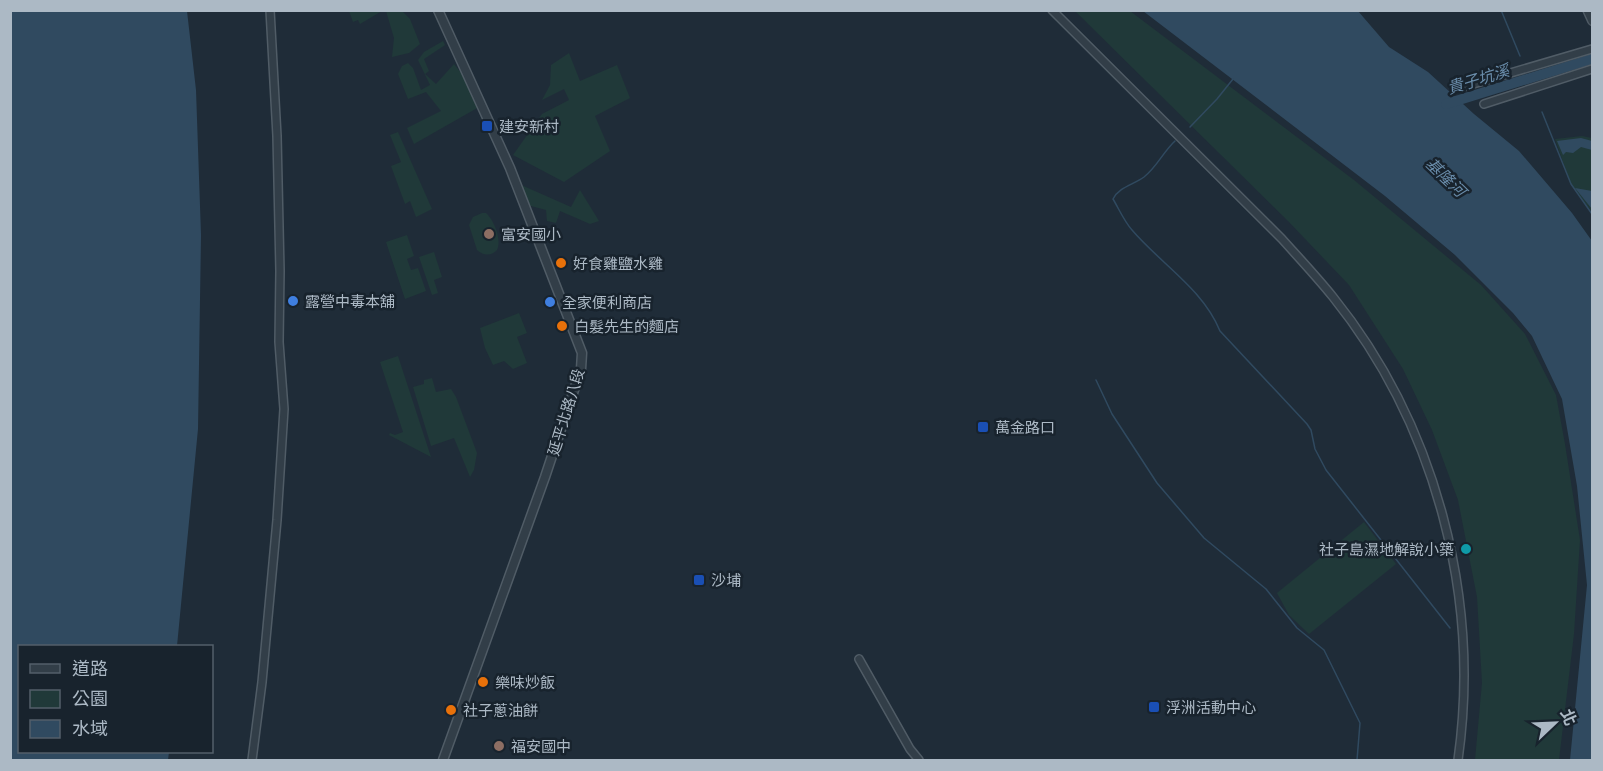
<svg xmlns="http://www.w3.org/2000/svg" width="1603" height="771" font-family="'Asap Condensed','Noto Sans TC',sans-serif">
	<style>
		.green { fill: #203939 }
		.water { fill: #304a60 }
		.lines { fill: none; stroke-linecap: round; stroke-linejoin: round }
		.stream { stroke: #304a60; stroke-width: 1.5 }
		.river { stroke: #304a60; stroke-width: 10 }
		.minor-casing { stroke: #505c66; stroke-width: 10 }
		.tertiary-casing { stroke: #505c66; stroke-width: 11 }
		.minor { stroke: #323e48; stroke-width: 7 }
		.tertiary { stroke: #323e48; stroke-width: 8 }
		.transit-dot { fill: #1a4fb4; stroke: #18232d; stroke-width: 2 }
		.education-dot { fill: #8d6e63; stroke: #18232d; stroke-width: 2 }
		.food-dot { fill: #e8710a; stroke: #18232d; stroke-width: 2 }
		.shop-dot { fill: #3f7fe0; stroke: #18232d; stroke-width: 2 }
		.culture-dot { fill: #0f9aa8; stroke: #18232d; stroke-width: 2 }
		.labels { text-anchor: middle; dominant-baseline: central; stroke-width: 5; stroke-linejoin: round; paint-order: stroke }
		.poi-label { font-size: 15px; fill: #acb9c5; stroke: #18232d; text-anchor: start }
		.street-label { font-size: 15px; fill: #acb9c5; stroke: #18232d }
		.water-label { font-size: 16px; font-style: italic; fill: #6a8dab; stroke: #18232d }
	</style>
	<rect width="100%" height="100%" fill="#1f2c38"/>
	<!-- green -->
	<g class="green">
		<path d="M349,11V10L382,11L360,24L358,20L353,22Z"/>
		<path d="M386,11H402L410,19L420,44L409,53L392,57L394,38Z"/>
		<path d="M1075,11H1130L1354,180L1481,285L1525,334L1556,395L1565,444L1580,540L1574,634L1559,760H1475L1482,683L1477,597L1458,500L1432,430L1403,369L1349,285L1288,221Z"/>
		<path d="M443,41L445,45L424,59L429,71L425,74L436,84L454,64L466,79L479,107L414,144L407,128L441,111L426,92L408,99L398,74L402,66L408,63L413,68L421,90L430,85L418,60L424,52Z"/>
		<path d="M569,53L580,81L617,65L630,98L595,116L610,151L564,182L513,155L542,114L569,100L564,89L542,100L550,85L551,65Z"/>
		<path d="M398,132L432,209L416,217L410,201L405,204L391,166L401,162L390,135Z"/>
		<path d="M1582,136L1592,138V212L1571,185L1555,139Z"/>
		<path d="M519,184L571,207L580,190L599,221L590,224L560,211L556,223L547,221L546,210L527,205Z"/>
		<path d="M482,213H486C494,220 502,240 497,250C491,256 484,256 477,250L469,225L473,217Z"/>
		<path d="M407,235L414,256L407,259L411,270L418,268L426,291L405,299L386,242Z"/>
		<path d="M434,252L442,277L434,280L438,293L432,295L419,257Z"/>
		<path d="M519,313L527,333L517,337L527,363L513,369L504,361L493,365L485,348L480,328Z"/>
		<path d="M398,356L431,457L389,435L390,433L395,435L403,432L380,362Z"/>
		<path d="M432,378L436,392L451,389L456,397L477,453L474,470L470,477L454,438L431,446L413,387L424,384V380Z"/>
		<path d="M1364,522L1396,564L1309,634L1289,615L1277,593Z"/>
	</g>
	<!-- water -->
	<g class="water">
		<path d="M10,11H187L196,90L201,235L198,429L177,646H20V752H169L168,760H11Z"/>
		<path d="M1143,11H1358L1389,47L1428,72L1474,114L1519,151L1572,213L1592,241V760H1570L1587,585L1577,486L1562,399L1532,336L1513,313L1455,255L1385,196Z"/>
		<path d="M1581,138L1592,141V150L1581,147L1573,153L1566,152L1563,155L1557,141Z"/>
		<path d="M1575,188L1592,191V209Z"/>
	</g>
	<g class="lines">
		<!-- stream -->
		<g class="stream">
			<path d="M1501,10L1520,56"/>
			<path d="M1542,112L1571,184L1592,214"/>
			<path d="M1190,127L1217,99L1233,79"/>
			<path d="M1175,141C1163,152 1157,167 1144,177C1133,185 1119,187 1113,199C1119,209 1124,221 1132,230C1161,264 1203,289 1220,331L1307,424L1311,430L1315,449L1326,470L1450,628"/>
			<path d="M1096,380L1112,414L1157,483L1204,538L1266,589L1297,628L1324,650L1360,723L1357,760"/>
		</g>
		<!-- river -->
		<path class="river" d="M1446,104L1592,59"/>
		<!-- minor casing -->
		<g class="minor-casing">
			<g id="minor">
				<path d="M1052,10L1282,239C1299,258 1317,277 1333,297C1436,425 1481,598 1458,760"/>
				<path d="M1587,10L1592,21"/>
				<path d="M1463,87L1592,49"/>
				<path d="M1484,104L1592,69"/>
				<path d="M859,659L910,749L919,760"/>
				<path d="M252,760L262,682L277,520L284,409L279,342L280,271L277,136L270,10"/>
			</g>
		</g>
		<!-- tertiary casing -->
		<g class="tertiary-casing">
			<path id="tertiary" d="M438,10L510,168L582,353L581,369L545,477L443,760"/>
		</g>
		<!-- minor -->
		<use href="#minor" class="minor"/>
		<!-- tertiary -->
		<use href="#tertiary" class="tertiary"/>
	</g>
	<!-- markers -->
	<g class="transit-dot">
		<rect x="481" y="120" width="12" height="12" rx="3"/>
		<rect x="977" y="421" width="12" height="12" rx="3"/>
		<rect x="693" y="574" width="12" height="12" rx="3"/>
		<rect x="1148" y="701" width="12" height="12" rx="3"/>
	</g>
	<g class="education-dot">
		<circle cx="489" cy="234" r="6"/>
		<circle cx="499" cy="746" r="6"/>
	</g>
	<g class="food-dot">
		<circle cx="561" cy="263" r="6"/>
		<circle cx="562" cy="326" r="6"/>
		<circle cx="483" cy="682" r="6"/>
		<circle cx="451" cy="710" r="6"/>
	</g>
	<g class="shop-dot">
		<circle cx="293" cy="301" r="6"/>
		<circle cx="550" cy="302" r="6"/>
	</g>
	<circle class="culture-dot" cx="1466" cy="549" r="6"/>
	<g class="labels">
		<!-- poi labels -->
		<g class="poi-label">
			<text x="499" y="126">建安新村</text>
			<text x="501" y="234">富安國小</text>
			<text x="573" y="263">好食雞鹽水雞</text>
			<text x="305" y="301">露營中毒本舖</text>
			<text x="562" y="302">全家便利商店</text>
			<text x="574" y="326">白髮先生的麵店</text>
			<text x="995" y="427">萬金路口</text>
			<text x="1454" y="549" text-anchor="end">社子島濕地解說小築</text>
			<text x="711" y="580">沙埔</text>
			<text x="495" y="682">樂味炒飯</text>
			<text x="1166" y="707">浮洲活動中心</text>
			<text x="463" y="710">社子蔥油餅</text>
			<text x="511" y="746">福安國中</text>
		</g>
		<!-- street labels -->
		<g class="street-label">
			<text transform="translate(566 412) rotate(-73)">延平北路八段</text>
		</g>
		<!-- water labels -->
		<g class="water-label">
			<text transform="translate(1478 79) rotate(-17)">貴子坑溪</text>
			<text transform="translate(1446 177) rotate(44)">基隆河</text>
		</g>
	</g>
	<!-- border -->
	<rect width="1603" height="771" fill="none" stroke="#acb9c5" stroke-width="24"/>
	<!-- legend -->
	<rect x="18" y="645" width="195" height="108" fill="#18232d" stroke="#535f6a" stroke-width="1.5"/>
	<rect x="30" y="664" width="30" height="9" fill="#323e48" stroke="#535f6a" stroke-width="1.5"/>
	<text x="72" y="675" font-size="18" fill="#acb9c5">道路</text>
	<rect x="30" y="690" width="30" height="18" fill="#203939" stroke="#535f6a" stroke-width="1.5"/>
	<text x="72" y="705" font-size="18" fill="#acb9c5">公園</text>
	<rect x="30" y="720" width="30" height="18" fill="#304a60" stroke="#535f6a" stroke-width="1.5"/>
	<text x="72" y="735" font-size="18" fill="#acb9c5">水域</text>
	<!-- north arrow -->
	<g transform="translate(1555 723) rotate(67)" stroke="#18232d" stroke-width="4.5" paint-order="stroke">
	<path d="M0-4.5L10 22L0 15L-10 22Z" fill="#acb9c5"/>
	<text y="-9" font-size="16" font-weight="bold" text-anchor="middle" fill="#acb9c5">北</text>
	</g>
</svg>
